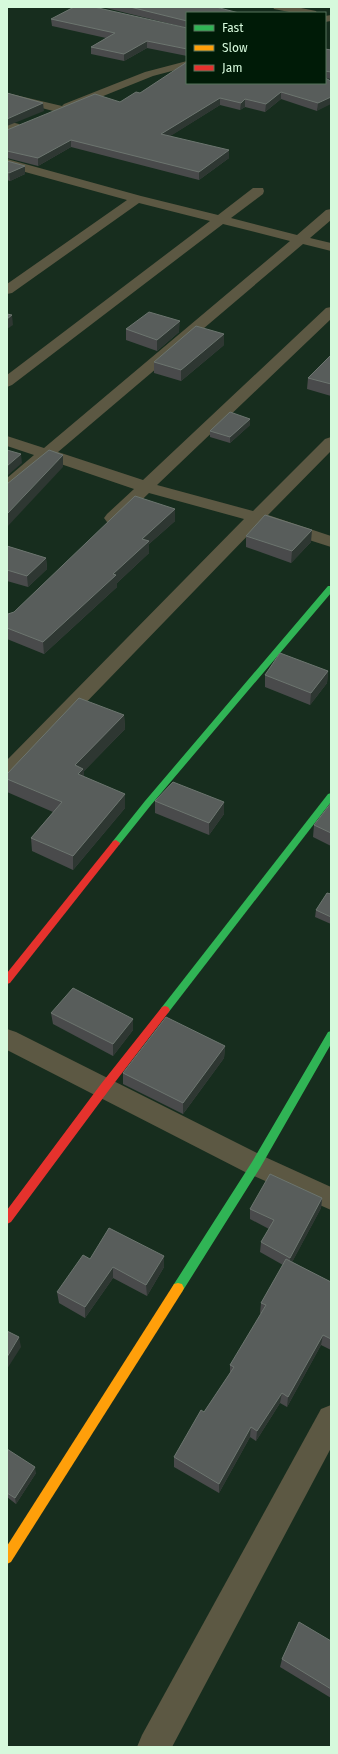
<svg xmlns="http://www.w3.org/2000/svg" width="338" height="1754" font-family="'Fira Sans',sans-serif">
	<style>
		.lines { fill: none; stroke-linecap: round; stroke-linejoin: round }
		.street { fill: #5c5843; fill-rule: evenodd }
		.fast { fill: #30b455; fill-rule: evenodd }
		.slow { fill: #ff9f0a; fill-rule: evenodd }
		.jam { fill: #e5322d; fill-rule: evenodd }
		.wall { fill: #494a4b }
		.shaded-wall { fill: #2e3732 }
		.building { fill: #585d5b; stroke: #6c756f }
	</style>
	<rect width="100%" height="100%" fill="#172d1e"/>
	<g class="lines">
		<!-- street -->
		<g class="street">
			<path d="M273,7H296L316,11L317,13H294L274,9Z"/>
			<path d="M331,15V21L325,22V16Z"/>
			<path d="M187,61V67L153,76L61,113L7,99V93L62,106L64,104L145,72Z"/>
			<path d="M7,121L19,124L21,127L19,130L15,131L7,129Z"/>
			<path d="M7,159L141,196L218,215L253,188H263L264,191L263,194L231,218L297,235L326,210L331,209V220L310,238L331,243V251L303,244L58,452L143,480L326,308L331,307V319L157,485L253,511L325,439L331,437V451L268,515L331,536V547L259,524L14,777L7,779V760L244,519L149,493L119,522L113,523L107,522L104,518L107,514L134,489L49,460L13,491L7,492V478L34,455L7,446V436L44,448L290,241L223,224L12,385L7,387V375L210,221L139,203L12,293L7,294V284L127,200L7,167Z"/>
			<path d="M7,1029L16,1032L265,1157L331,1187V1210L247,1173L7,1050Z"/>
			<path d="M331,1405V1448L172,1747H137L142,1735L321,1409Z"/>
		</g>
		<!-- fast -->
		<g class="fast">
			<path d="M328,586H331V593L151,805L119,845H113L112,843L113,841L145,801Z"/>
			<path d="M331,793V802L168,1013L165,1014L162,1013L160,1010L162,1007L328,794Z"/>
			<path d="M331,1031V1044L260,1168L182,1292L178,1293L174,1292L172,1288L174,1284L252,1162L328,1032Z"/>
		</g>
		<!-- slow -->
		<path class="slow" d="M178,1283L182,1284L184,1288L182,1292L11,1562L7,1564V1546L174,1284Z"/>
		<!-- jam -->
		<g class="jam">
			<path d="M116,840L120,843L119,845L10,983L7,984V973L113,841Z"/>
			<path d="M165,1006L168,1007L170,1010L168,1013L109,1090L11,1222L7,1224V1210L101,1084L162,1007Z"/>
		</g>
	</g>
	<!-- wall -->
	<g class="wall">
		<path d="M102,7H216L187,13V28Z"/>
		<path d="M51,19L187,28V56L147,48L124,61L91,54V47L106,38L52,26Z"/>
		<path d="M325,49L331,50V79L325,78Z"/>
		<path d="M325,83L317,111L281,99L265,112L245,107L240,110L220,105L170,136L229,158L199,180L71,147L38,166L7,158V130L120,102L140,93Z"/>
		<path d="M7,161L25,166V174L10,181L7,180Z"/>
		<path d="M126,329L179,332L157,351L126,340Z"/>
		<path d="M224,345L181,381L154,373V362Z"/>
		<path d="M331,355V396L307,389L308,378Z"/>
		<path d="M250,425L230,443L210,437V431Z"/>
		<path d="M175,509V521L149,544V553L117,583V587L44,654L7,639V615L14,612Z"/>
		<path d="M246,536L311,542L291,563L246,547Z"/>
		<path d="M7,546L46,558L47,569L28,587L7,581Z"/>
		<path d="M328,671L327,683L310,705L265,687V675Z"/>
		<path d="M124,715L125,729L84,771V777L125,808L73,870L32,851L31,838L53,812L7,792V774Z"/>
		<path d="M155,801L224,802V814L209,835L155,813Z"/>
		<path d="M331,803V846L313,837L314,825Z"/>
		<path d="M331,894V924L315,917L316,910Z"/>
		<path d="M51,1013L133,1030L113,1056L53,1024Z"/>
		<path d="M225,1046L224,1058L183,1114L123,1084V1073Z"/>
		<path d="M322,1198L321,1208L292,1262L331,1282V1350L321,1345L287,1407L280,1403L256,1441L250,1437L219,1493L174,1467V1457L230,1373V1365L261,1314L260,1313L261,1303L283,1265L260,1252L261,1242L269,1229L250,1219V1209Z"/>
		<path d="M90,1259L164,1267L147,1296L113,1278L85,1318L59,1303L57,1292Z"/>
		<path d="M7,1449L36,1473L16,1504L7,1497Z"/>
		<path d="M331,1641V1698L280,1667L282,1659Z"/>
	</g>
	<!-- shaded-wall -->
	<g class="shaded-wall">
		<path d="M147,41V48L124,61V54Z"/>
		<path d="M281,92V99L265,112L266,104Z"/>
		<path d="M331,97V104L317,111L318,103Z"/>
		<path d="M220,98V105L161,142V134Z"/>
		<path d="M245,99V107L240,110L241,103Z"/>
		<path d="M43,103L44,111L7,126V119Z"/>
		<path d="M71,140V147L38,166V158Z"/>
		<path d="M229,150V158L199,180V172Z"/>
		<path d="M25,166V174L10,181L9,173Z"/>
		<path d="M12,315L13,325L7,329V319Z"/>
		<path d="M180,321L179,332L157,351V340Z"/>
		<path d="M224,334V345L181,381V370Z"/>
		<path d="M250,419V425L230,443V437Z"/>
		<path d="M21,454L22,463L7,476V466Z"/>
		<path d="M63,455V467L7,527V514Z"/>
		<path d="M175,509V521L149,544V553L117,583V587L44,654L43,642L113,574L142,539Z"/>
		<path d="M312,530L311,542L291,563L292,551Z"/>
		<path d="M46,558L47,569L28,587L27,576Z"/>
		<path d="M328,671L327,683L310,705L311,693Z"/>
		<path d="M124,715L125,729L84,771V782L79,788L75,765Z"/>
		<path d="M125,794V808L73,870V856Z"/>
		<path d="M224,802V814L209,835V823Z"/>
		<path d="M133,1019V1030L113,1056V1044Z"/>
		<path d="M225,1046L224,1058L183,1114V1103Z"/>
		<path d="M322,1198L321,1208L289,1268L290,1258Z"/>
		<path d="M164,1256V1267L147,1296L146,1285Z"/>
		<path d="M113,1267V1278L85,1318V1307Z"/>
		<path d="M323,1335L321,1345L287,1407L288,1397Z"/>
		<path d="M19,1337L21,1347L7,1369V1357Z"/>
		<path d="M282,1393L280,1403L256,1441L257,1431Z"/>
		<path d="M251,1427L250,1437L219,1493V1484Z"/>
		<path d="M35,1467L36,1473L16,1504L15,1498Z"/>
	</g>
	<!-- building -->
	<g class="building">
		<path d="M74,7H94L187,28V49L147,41L124,54L91,47L115,33L51,19Z"/>
		<path d="M130,7H216L239,13H187V21Z"/>
		<path d="M325,49L331,50V72L325,71Z"/>
		<path d="M187,62V83H325V78L331,81V97L318,103L281,92L266,104L245,99L241,103L220,98L161,134L229,150L199,172L71,140L38,158L7,151V130L95,94L120,102L136,92L140,93Z"/>
		<path d="M7,93L43,103L7,119Z"/>
		<path d="M7,161L25,166L9,173L7,172Z"/>
		<path d="M149,312L180,321L157,340L126,329Z"/>
		<path d="M7,314L12,315L7,319Z"/>
		<path d="M196,326L224,334L181,370L154,362Z"/>
		<path d="M331,355V384L308,378Z"/>
		<path d="M230,412L250,419L230,437L210,431Z"/>
		<path d="M7,450L21,454L7,466Z"/>
		<path d="M49,450L63,455L7,514V484Z"/>
		<path d="M135,496L175,509L142,539L149,541L113,574L116,575L43,642L7,628V615L8,614L14,612Z"/>
		<path d="M265,515L312,530L292,551L246,536Z"/>
		<path d="M7,546L46,558L27,576L7,570Z"/>
		<path d="M280,653L328,671L311,693L265,675Z"/>
		<path d="M79,698L124,715L75,765L83,769L78,774L125,794L73,856L31,838L62,802L7,779V774Z"/>
		<path d="M173,782L224,802L209,823L155,801Z"/>
		<path d="M331,803V833L314,825Z"/>
		<path d="M327,893L331,894V917L316,910Z"/>
		<path d="M73,988L133,1019L113,1044L51,1013Z"/>
		<path d="M166,1017L225,1046L183,1103L123,1073Z"/>
		<path d="M270,1174L322,1198L290,1258L261,1242L274,1220L250,1209Z"/>
		<path d="M109,1228L164,1256L146,1285L113,1267L85,1307L57,1292L83,1255L90,1259Z"/>
		<path d="M286,1259L331,1282V1339L323,1335L288,1397L282,1393L257,1431L251,1427L219,1484L174,1457L201,1410L204,1412L234,1367L230,1365L266,1305L261,1303Z"/>
		<path d="M7,1331L19,1337L7,1357Z"/>
		<path d="M7,1449L35,1467L15,1498L7,1493Z"/>
		<path d="M299,1622L331,1641V1689L282,1659Z"/>
	</g>
	<!-- border -->
	<rect width="338" height="1754" fill="none" stroke="#d6f9dc" stroke-width="16"/>
	<!-- legend -->
	<rect x="186" y="12" width="140" height="72" fill="#001b07" stroke="#56745c"/>
	<rect x="194" y="25" width="20" height="6" fill="#30b455" stroke="#56745c"/>
	<text x="222" y="32" font-size="12" fill="#d6f9dc">Fast</text>
	<rect x="194" y="45" width="20" height="6" fill="#ff9f0a" stroke="#56745c"/>
	<text x="222" y="52" font-size="12" fill="#d6f9dc">Slow</text>
	<rect x="194" y="65" width="20" height="6" fill="#e5322d" stroke="#56745c"/>
	<text x="222" y="72" font-size="12" fill="#d6f9dc">Jam</text>
</svg>
